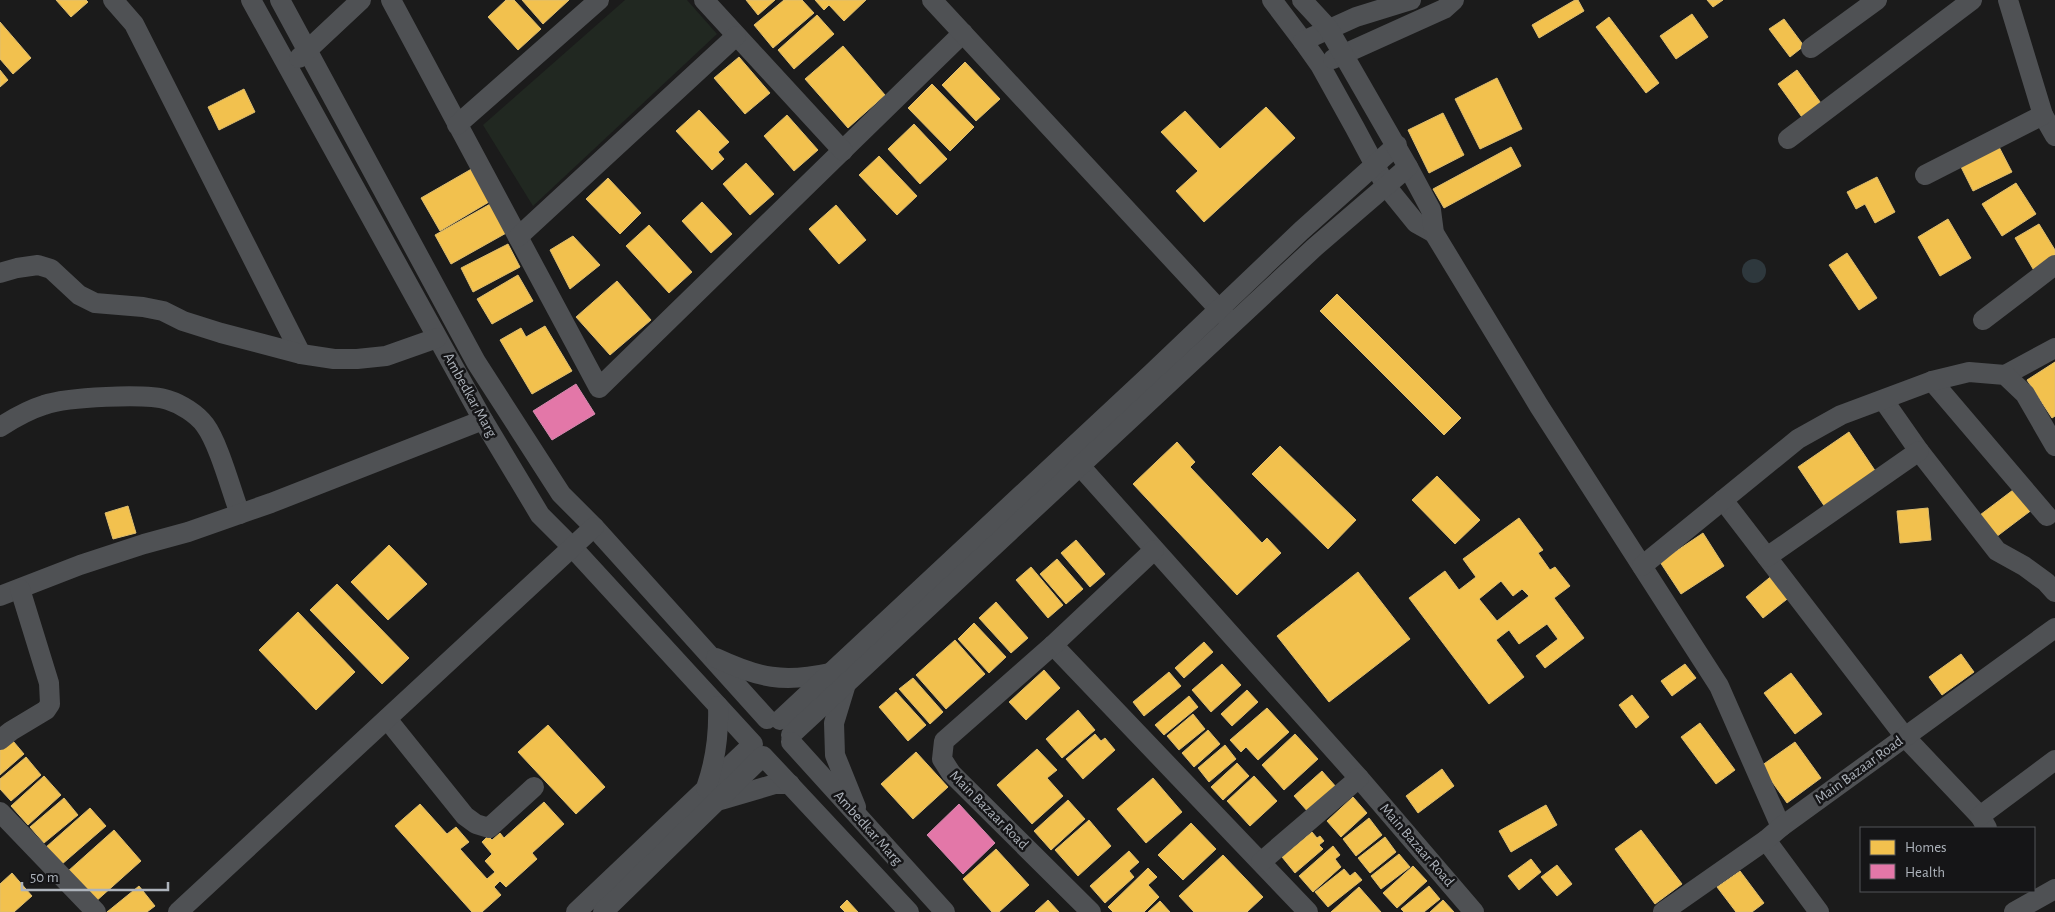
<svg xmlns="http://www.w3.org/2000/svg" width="2055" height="912" font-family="'Alegreya Sans',sans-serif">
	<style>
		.green { fill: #212821 }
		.water { fill: #2e383d }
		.homes { fill: #f2c14e; stroke: #ddbd6f; fill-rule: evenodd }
		.health { fill: #e377a8; stroke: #d389ae }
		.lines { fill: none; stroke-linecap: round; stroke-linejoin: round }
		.minor { stroke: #4f5154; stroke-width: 20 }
		.labels { text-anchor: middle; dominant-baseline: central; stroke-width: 5; stroke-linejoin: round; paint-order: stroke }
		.street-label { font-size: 15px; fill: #adb3bb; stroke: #151517 }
	</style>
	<rect width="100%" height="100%" fill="#1b1b1b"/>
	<!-- green -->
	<path class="green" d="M625,0H687L717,34L533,206L483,125Z"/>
	<!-- water -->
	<circle class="water" cx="1754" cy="271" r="12"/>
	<!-- homes -->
	<g class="homes">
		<path d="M56,0H86L88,2L71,17Z"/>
		<path d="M506,0H514L541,29L518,50L488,17Z"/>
		<path d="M522,0H569L543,24Z"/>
		<path d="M746,0H775L758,15Z"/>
		<path d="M784,0H802L814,13L773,48L754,25Z"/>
		<path d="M815,0H866L844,21L829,5L824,10Z"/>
		<path d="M1575,0H1578L1584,11L1539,38L1532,25Z"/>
		<path d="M1707,0H1723L1713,7Z"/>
		<path d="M1692,14L1708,37L1676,59L1660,36Z"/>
		<path d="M817,15L834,34L794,69L778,50Z"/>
		<path d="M1609,17L1659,83L1646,93L1596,27Z"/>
		<path d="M1784,19L1804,46L1790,57L1769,29Z"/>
		<path d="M0,22L31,58L13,74L0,59Z"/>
		<path d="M843,46L885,95L848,128L805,79Z"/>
		<path d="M739,57L770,93L745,114L714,78Z"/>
		<path d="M965,62L1000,99L976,121L942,85Z"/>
		<path d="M0,70L8,80L0,87Z"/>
		<path d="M1797,70L1823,106L1804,120L1778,84Z"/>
		<path d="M1497,78L1522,129L1480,149L1455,99Z"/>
		<path d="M932,84L974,127L950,151L908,108Z"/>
		<path d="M244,89L255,112L219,130L208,107Z"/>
		<path d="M1266,107L1295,138L1204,222L1176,191L1198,171L1161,132L1185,111L1220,149Z"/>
		<path d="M699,110L729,142L718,152L724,159L712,170L676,131Z"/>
		<path d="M1443,113L1464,155L1429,173L1408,130Z"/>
		<path d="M787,115L818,150L794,171L764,136Z"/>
		<path d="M914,124L947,159L920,184L888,149Z"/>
		<path d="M1998,145L2012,172L1973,191L1960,165Z"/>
		<path d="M1511,147L1521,166L1444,208L1433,189Z"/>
		<path d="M879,156L917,196L897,215L859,175Z"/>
		<path d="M746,163L774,194L750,215L723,184Z"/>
		<path d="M475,167L494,199L440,231L421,198Z"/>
		<path d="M1877,177L1895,212L1875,223L1865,204L1856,209L1847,192Z"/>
		<path d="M608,178L641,213L620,234L586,199Z"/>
		<path d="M2016,183L2036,214L2002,236L1982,204Z"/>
		<path d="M702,202L732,234L711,253L682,221Z"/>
		<path d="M492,203L508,232L451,264L435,235Z"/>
		<path d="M836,205L866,240L839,264L809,229Z"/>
		<path d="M1948,219L1971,258L1940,276L1918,237Z"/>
		<path d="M2039,224L2055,250V262L2036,274L2015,238Z"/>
		<path d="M649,225L692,272L669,293L626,246Z"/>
		<path d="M573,236L600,265L570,289L550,250Z"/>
		<path d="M508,244L520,267L473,292L461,268Z"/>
		<path d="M1847,253L1877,298L1859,310L1829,265Z"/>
		<path d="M518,275L533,301L492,324L477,299Z"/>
		<path d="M617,281L651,320L610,355L576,317Z"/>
		<path d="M1337,294L1461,418L1444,435L1320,311Z"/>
		<path d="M545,326L572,371L532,394L500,340L521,328L526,337Z"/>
		<path d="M2055,362V416L2052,418L2027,380Z"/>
		<path d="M1849,432L1878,475L1827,510L1798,467Z"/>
		<path d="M1177,442L1195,462L1190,467L1262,543L1267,538L1281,553L1237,595L1133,484Z"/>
		<path d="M1280,446L1356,520L1328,549L1252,474Z"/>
		<path d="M1437,476L1480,520L1455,544L1412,500Z"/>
		<path d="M2017,487L2033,509L1996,537L1980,515Z"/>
		<path d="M128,506L136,533L113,539L105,513Z"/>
		<path d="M1928,508L1931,540L1900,543L1897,511Z"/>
		<path d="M1519,518L1543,550L1538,553L1550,570L1555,567L1570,586L1554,598L1584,638L1545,668L1536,656L1558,639L1547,624L1519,644L1509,630L1496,640L1524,677L1489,704L1409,598L1445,571L1459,590L1476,577L1463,559ZM1501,581L1513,596L1522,589L1529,596L1497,621L1479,599Z"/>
		<path d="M1703,533L1724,566L1681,594L1660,562Z"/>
		<path d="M1076,540L1105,574L1090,587L1061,553Z"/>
		<path d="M389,545L427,584L388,620L351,582Z"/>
		<path d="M1057,559L1083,589L1066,604L1040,574Z"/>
		<path d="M1031,567L1063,605L1048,618L1016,580Z"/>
		<path d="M1358,572L1410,639L1329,702L1277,636Z"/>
		<path d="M1774,574L1791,596L1763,618L1746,597Z"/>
		<path d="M337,584L409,658L382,684L310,610Z"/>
		<path d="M996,602L1028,638L1011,653L979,618Z"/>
		<path d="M298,612L355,672L316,710L259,650Z"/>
		<path d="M974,623L1006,657L989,673L958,639Z"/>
		<path d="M955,640L985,674L946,709L916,675Z"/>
		<path d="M1204,642L1213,652L1184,678L1175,668Z"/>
		<path d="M1961,654L1974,672L1942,695L1929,677Z"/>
		<path d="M1222,664L1241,685L1211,712L1192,690Z"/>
		<path d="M1685,664L1696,678L1672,696L1661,681Z"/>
		<path d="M1044,670L1060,688L1026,720L1009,702Z"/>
		<path d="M1169,672L1181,686L1144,716L1133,702Z"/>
		<path d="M1791,673L1822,714L1795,734L1764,693Z"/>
		<path d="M913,678L943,712L930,724L899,689Z"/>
		<path d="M1247,690L1258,702L1232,726L1221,714Z"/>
		<path d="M896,692L926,725L908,741L879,707Z"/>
		<path d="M1632,695L1649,717L1636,728L1619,705Z"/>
		<path d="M1189,696L1198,707L1164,735L1155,725Z"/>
		<path d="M1267,708L1289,732L1258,760L1246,747L1241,752L1230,740Z"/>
		<path d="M1078,710L1095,730L1062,758L1046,739Z"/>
		<path d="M1193,714L1205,729L1179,750L1167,736Z"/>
		<path d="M1700,723L1735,770L1716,784L1681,737Z"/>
		<path d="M548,725L605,787L576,814L518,752Z"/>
		<path d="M1208,730L1220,744L1194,767L1182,753Z"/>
		<path d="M1095,734L1101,741L1105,738L1115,750L1083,779L1066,759Z"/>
		<path d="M1295,734L1318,759L1284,790L1262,765Z"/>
		<path d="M8,735L24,754L0,775V742Z"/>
		<path d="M1795,742L1821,778L1787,803L1761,766Z"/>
		<path d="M1225,745L1236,759L1209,782L1198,768Z"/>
		<path d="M1037,749L1057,770L1047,778L1063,796L1032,824L997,785Z"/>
		<path d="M916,752L948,787L913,819L881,784Z"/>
		<path d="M26,757L41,775L11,801L0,789V779Z"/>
		<path d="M1237,763L1249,776L1223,800L1211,787Z"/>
		<path d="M1442,769L1454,786L1418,813L1406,796Z"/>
		<path d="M1322,771L1337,788L1309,813L1294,796Z"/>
		<path d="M44,776L61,795L28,825L11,806Z"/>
		<path d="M1254,776L1277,801L1250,826L1227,801Z"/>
		<path d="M1153,778L1182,812L1146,843L1117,809Z"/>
		<path d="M1353,797L1367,813L1341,837L1327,821Z"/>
		<path d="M64,798L78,815L44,843L30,827Z"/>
		<path d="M1068,800L1085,819L1051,850L1034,831Z"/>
		<path d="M544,802L564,824L532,853L537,859L506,887L500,881L494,887L501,895L482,912H472L395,826L420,804L447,834L456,827L469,842L460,849L487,879L495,872L485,861L492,854L482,842L488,836L492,840L500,833L504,838Z"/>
		<path d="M1546,805L1557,825L1511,852L1499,831Z"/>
		<path d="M90,808L106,826L61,865L45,848Z"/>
		<path d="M1369,818L1382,835L1356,856L1343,839Z"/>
		<path d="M1089,820L1111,846L1078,876L1055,850Z"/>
		<path d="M1191,823L1216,849L1183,880L1158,855Z"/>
		<path d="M114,830L141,861L94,903L67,872Z"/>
		<path d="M1641,830L1682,884L1655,904L1615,849Z"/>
		<path d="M1312,832L1317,838L1320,836L1324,841L1319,845L1323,849L1295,873L1282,857Z"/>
		<path d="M1385,837L1396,852L1370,873L1358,858Z"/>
		<path d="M1333,846L1340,855L1335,859L1341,867L1313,892L1299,876Z"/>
		<path d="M996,849L1029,885L999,912H992L963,879Z"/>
		<path d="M1129,851L1139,862L1129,871L1134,877L1105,903L1090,886Z"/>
		<path d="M1399,854L1410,867L1381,889L1371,876Z"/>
		<path d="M1223,855L1263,897L1247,912H1194L1179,896Z"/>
		<path d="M1531,859L1541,872L1519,890L1508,876Z"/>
		<path d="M1557,865L1572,884L1557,896L1541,877Z"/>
		<path d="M1413,866L1427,881L1397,908L1383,893Z"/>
		<path d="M1148,868L1157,877L1148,885L1159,897L1144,912H1113L1108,907Z"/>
		<path d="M1344,869L1350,876L1355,872L1362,880L1328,907L1315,892Z"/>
		<path d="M1740,871L1764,903L1752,912H1736L1717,887Z"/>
		<path d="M12,873L32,896L14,912H0V884Z"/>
		<path d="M139,886L155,906L147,912H107Z"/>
		<path d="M1429,886L1440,899L1424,912H1404L1401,909Z"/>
		<path d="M1359,887L1381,912H1331Z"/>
		<path d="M847,900L858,912H845L840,907Z"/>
		<path d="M1048,900L1059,912H1035Z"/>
		<path d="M1443,900L1454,912H1430Z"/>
		<path d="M1160,901L1170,912H1148Z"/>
	</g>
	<!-- health -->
	<g class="health">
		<path d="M576,384L595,414L552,440L533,411Z"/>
		<path d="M959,804L995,843L963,874L927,835Z"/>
	</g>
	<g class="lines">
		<!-- minor -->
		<g class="minor">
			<path d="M113,0L134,24L301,354"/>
			<path d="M251,0L483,420L540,515L572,547L753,744L576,912"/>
			<path d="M280,0L476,362L561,494L594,527L767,719"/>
			<path d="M391,0L599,388L963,33"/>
			<path d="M704,0L843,151"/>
			<path d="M932,0L1228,319"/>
			<path d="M1272,0L1303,41"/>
			<path d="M1411,0L1356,17L1303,41L1320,65L1355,128L1386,186L1416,223L1434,233"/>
			<path d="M1811,48L1877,0"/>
			<path d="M299,58L361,0"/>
			<path d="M1333,59L1444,9L1454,0"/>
			<path d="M2043,115L2055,136"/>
			<path d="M457,125L599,0"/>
			<path d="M1788,139L1972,0"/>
			<path d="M1408,167L1431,210L1434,233L1539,406L1719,686L1781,827"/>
			<path d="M1925,175L2043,115L2008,0"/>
			<path d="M518,237L736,36"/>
			<path d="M0,273L17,268L38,265L51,269L79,295L95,303L143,307L163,311L183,321L221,333L301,354L334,359H357L386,356L437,338"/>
			<path d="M1983,320L2055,265"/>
			<path d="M2005,375L2055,348"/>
			<path d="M1932,381L2047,516"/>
			<path d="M1884,401L1919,451L1997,551L2024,566L2046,582L2055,592"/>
			<path d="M0,427C14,418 28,410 44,405C67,397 146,393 168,400C181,404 197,414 205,425C219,444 231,490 240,514"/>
			<path d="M1072,457L1359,778L1474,912"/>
			<path d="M1723,500L1905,737L1980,816L1987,828"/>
			<path d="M1767,557L1919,451"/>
			<path d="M1642,566L1798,439L1841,415L1932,381L1969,372L2005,375L2025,394L2055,446"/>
			<path d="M0,596L80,565L144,544L188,532L271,503L483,420"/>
			<path d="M1053,645L1308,912"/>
			<path d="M716,658C759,678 783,683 830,673"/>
			<path d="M845,687L834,723L835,755L856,807"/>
			<path d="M387,719L465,816L476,824L489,828L534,787"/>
			<path d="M780,720L1152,373L1301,231L1397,145"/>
			<path d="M791,735L1315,247L1408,167L1328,28L1302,0"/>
			<path d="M0,740L11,731L46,710L50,704L49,683L20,589"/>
			<path d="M791,742L945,912"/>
			<path d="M706,788C716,760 719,735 718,706"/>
			<path d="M721,800L775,784H790"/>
			<path d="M0,812L96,912"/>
			<path d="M1980,816L2055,760"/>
			<path d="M1766,840L1819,912"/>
			<path d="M1261,862L1359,778"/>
			<path d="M178,912L594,527"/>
			<path d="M603,912L763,756L909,912"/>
			<path d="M1091,912L951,773L942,759L944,741L1053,645L1154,550"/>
			<path d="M1663,912L1766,840L1781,827L2055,628"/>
			<path d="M2014,912L2055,889"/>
		</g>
	</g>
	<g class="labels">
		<!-- street labels -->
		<g class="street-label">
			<text transform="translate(470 395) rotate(61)">Ambedkar Marg</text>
			<text transform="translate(1859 770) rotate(-36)">Main Bazaar Road</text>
			<text transform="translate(989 810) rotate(45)">Main Bazaar Road</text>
			<text transform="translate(868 828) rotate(48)">Ambedkar Marg</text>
			<text transform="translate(1417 845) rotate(49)">Main Bazaar Road</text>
		</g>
	</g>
	<!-- legend -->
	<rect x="1860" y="827" width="175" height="65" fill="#151517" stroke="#525459"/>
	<rect x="1870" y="840" width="25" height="15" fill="#f2c14e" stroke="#525459"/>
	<text x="1905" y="852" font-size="15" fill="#adb3bb">Homes</text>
	<rect x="1870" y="864" width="25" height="15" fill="#e377a8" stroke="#525459"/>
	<text x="1905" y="877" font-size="15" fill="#adb3bb">Health</text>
	<!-- scale -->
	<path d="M22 882v8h146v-8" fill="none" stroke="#adb3bb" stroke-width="2.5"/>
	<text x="30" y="882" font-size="15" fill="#adb3bb" stroke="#151517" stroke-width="4" paint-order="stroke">50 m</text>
</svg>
